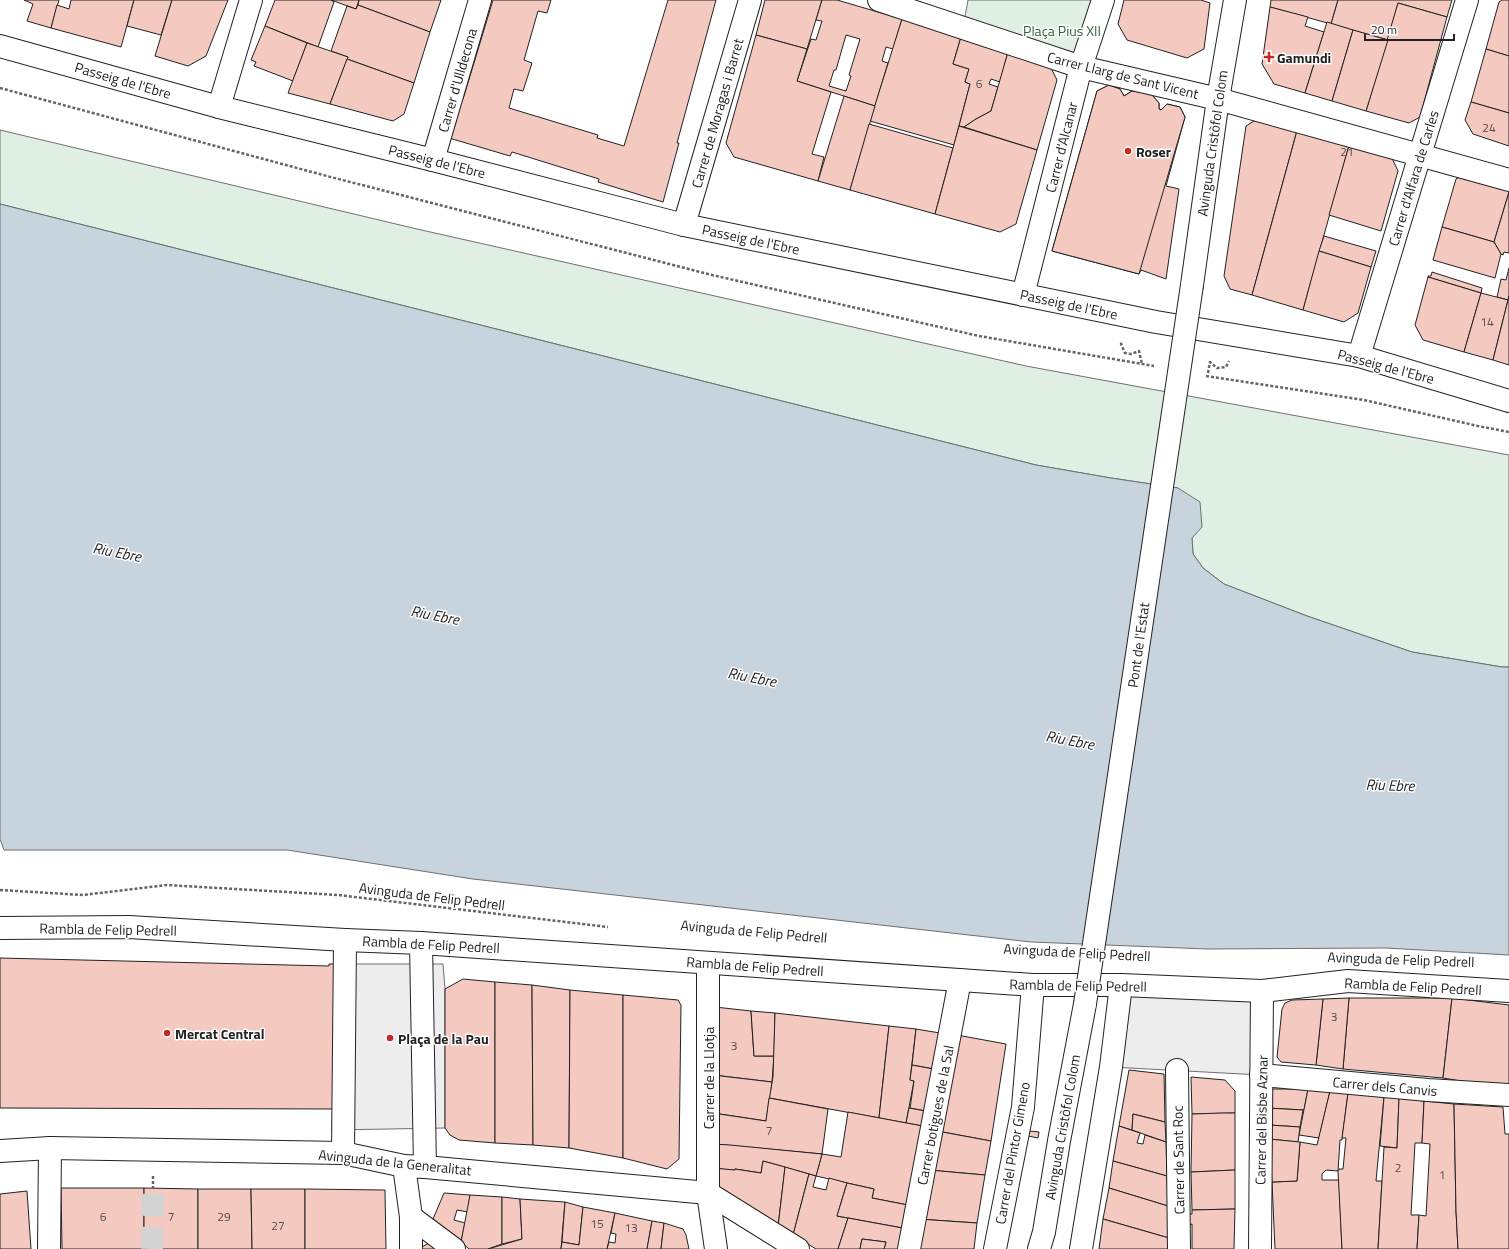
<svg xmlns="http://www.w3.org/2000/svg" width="1509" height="1249" font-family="'Titillium Web',sans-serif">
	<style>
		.green { fill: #e0efe3; stroke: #6f6f6f }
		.parking { fill: #ededed; stroke: #6f6f6f }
		.water { fill: #c7d3dd; stroke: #6f6f6f }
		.building { fill: #f3c9c0; stroke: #222; fill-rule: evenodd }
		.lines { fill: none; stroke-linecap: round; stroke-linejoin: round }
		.minor-tunnel { stroke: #d3d3d3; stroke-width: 22; stroke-dasharray: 22 11; stroke-linecap: butt }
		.minor-casing { stroke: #222; stroke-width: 24 }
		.path { stroke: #646464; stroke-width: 2.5; stroke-dasharray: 3 2; stroke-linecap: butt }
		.minor { stroke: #fff; stroke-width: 22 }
		.minor-bridge-casing { stroke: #222; stroke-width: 24; stroke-linecap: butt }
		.minor-bridge { stroke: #fff; stroke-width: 22 }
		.poi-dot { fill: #c62828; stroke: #fff; stroke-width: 1.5 }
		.labels { text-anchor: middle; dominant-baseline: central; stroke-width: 3; stroke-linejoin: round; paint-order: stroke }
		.number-label { font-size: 12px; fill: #564c4a }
		.park-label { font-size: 14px; fill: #2f5e38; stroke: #fff }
		.poi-label { font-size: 14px; font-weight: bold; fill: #222; stroke: #fff; text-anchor: start }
		.street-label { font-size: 14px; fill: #222; stroke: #fff }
		.water-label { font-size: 15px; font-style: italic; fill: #222; stroke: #fff }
	</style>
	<rect width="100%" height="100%" fill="#fff"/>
	<!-- green -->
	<g class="green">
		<path d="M968,0H1103L1081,67L963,28Z"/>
		<path d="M0,130L417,229L1026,366L1509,455V667H1502L1412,652L1307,616L1224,584L1203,568L1193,554L1192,538L1178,488L1111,478L1036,465L0,204Z"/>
	</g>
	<!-- parking -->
	<g class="parking">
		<path d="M336,964H443L445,989V1128L332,1130Z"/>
		<path d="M1121,985L1262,991L1261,1075L1111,1067Z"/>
	</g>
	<!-- water -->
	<path class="water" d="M0,204L1036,465L1111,478L1178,488L1200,502L1202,527L1192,538L1193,554L1203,568L1224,584L1307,616L1412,652L1502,667H1509V955L1386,948L1207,949L1031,942L473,879L287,850H4L0,839Z"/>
	<!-- building -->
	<g class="building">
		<path d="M24,0H59L51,28L27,21L33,4Z"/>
		<path d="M71,0H134L121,47L51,28L57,5L69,9Z"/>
		<path d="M134,0H172L161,35L127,26Z"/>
		<path d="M172,0H228L206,56L188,66L155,56Z"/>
		<path d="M275,0H331L334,2L318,47L265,26Z"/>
		<path d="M331,0H359L356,9Z"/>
		<path d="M359,0H441L430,32L358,5Z"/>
		<path d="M493,0H551L547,13L538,11L524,60L532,63L523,91L514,89L509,108L598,135L597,138L624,146L668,0H716L677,143H679L663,202L598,182L599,179L512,152L510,156L449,138L461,98L463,99Z"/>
		<path d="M765,0H822L807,49L756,35Z"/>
		<path d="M822,0H837L902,19L893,49L886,47L882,61L888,63L875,106L797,81L811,39L816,40L822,21L816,20ZM846,35L860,39L849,75L851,76L846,91L829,86L834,70H836Z"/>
		<path d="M1124,0H1201L1210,3L1204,49L1187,58L1127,40L1118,24Z"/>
		<path d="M1271,0H1338L1331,24L1270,7Z"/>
		<path d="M1338,0H1452L1447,17L1398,3L1388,40L1331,24Z"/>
		<path d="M1502,0H1509V56L1486,49L1499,2Z"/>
		<path d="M1398,3L1447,17L1420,117L1409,123L1366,111Z"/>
		<path d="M358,5L430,32L414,83L347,59L348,57L331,51L347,6L356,9Z"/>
		<path d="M1270,7L1308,17L1305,26L1324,32L1305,93L1274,84L1262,64Z"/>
		<path d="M902,19L961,37L953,64L969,69L965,82L970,84L954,145L870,121Z"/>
		<path d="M1327,22L1353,30L1332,101L1305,93Z"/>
		<path d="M265,26L307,43L293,81L254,66L256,62L251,60Z"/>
		<path d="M1353,30L1388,40L1366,111L1332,101Z"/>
		<path d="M756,35L807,49L797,81L831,92L812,154L824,157L818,181L734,157L726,143Z"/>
		<path d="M961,37L1008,52L1000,82L991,79L989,84L998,87L991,111L976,119L964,127L959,126L970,84L965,82L969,69L953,64Z"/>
		<path d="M307,43L348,57L330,104L288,93Z"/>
		<path d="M1486,49L1509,56V113L1471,102Z"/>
		<path d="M1008,52L1049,64L1057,80L1037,150L964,127L976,119L991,111Z"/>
		<path d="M347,59L414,83L404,114L393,121L330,104Z"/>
		<path d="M1109,85L1120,89L1124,96L1132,91L1153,94L1152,95L1159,103V109L1161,110L1167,104L1180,107L1185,117L1166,186L1179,189L1166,279L1141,270L1139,274L1052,251L1097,91Z"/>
		<path d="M1109,85L1120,89L1124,96L1132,91L1153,94L1152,95L1159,103V109L1161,110L1167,104L1180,107L1185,117L1139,274L1052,251L1097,91Z"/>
		<path d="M844,96L875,106L850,190L818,181Z"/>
		<path d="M1471,102L1509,113V146L1473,134L1465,120Z"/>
		<path d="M1262,116L1298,127L1252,295L1230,289L1224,276L1246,126Z"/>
		<path d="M869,124L953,148L935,214L850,190Z"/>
		<path d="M959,126L1037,150L1016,224L1000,232L935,214Z"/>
		<path d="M1298,127L1350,142L1303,310L1252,295Z"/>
		<path d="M1350,142L1390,154L1398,171L1381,231L1329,215Z"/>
		<path d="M1471,171L1509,183V192L1494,242L1442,227L1456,179Z"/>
		<path d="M1509,192V253L1504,252L1503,255L1501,254L1494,242Z"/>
		<path d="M1442,227L1494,242L1501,254L1495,278L1433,260Z"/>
		<path d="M1324,236L1376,251L1371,267L1319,251Z"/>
		<path d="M1319,251L1371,267L1358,313L1344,322L1303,310Z"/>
		<path d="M1509,268V296L1508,300L1497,297L1501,279L1506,280Z"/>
		<path d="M1432,272L1482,288L1481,293L1428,277V276H1431Z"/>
		<path d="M1428,277L1481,293L1464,352L1423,340L1415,325Z"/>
		<path d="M1481,293L1508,300L1493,360L1464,352Z"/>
		<path d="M1509,296V365L1493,360Z"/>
		<path d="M0,958L329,966V964H336L335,1109L0,1108Z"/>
		<path d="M463,979L495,982V1143L459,1140L450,1135L445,1128V989Z"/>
		<path d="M495,982L532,985L533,1145L495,1143Z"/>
		<path d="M532,985L570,990L569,1148L533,1145Z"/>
		<path d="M570,990L623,995V1158L569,1148Z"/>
		<path d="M623,995L678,1000L681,1005L679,1159L667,1169L623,1158Z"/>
		<path d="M1349,998H1452L1443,1078L1343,1069Z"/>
		<path d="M1349,998L1343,1069L1316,1065L1323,999Z"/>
		<path d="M1452,998L1509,1005V1089L1443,1078Z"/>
		<path d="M1323,999L1316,1065L1281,1062L1277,1057L1282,1009L1285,1003L1292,1000Z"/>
		<path d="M715,1007L751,1011L754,1056H774L772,1082L713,1075Z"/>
		<path d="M751,1011L775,1013L774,1056H754Z"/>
		<path d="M775,1013L889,1026L879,1118L769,1098L773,1077Z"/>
		<path d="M889,1026L916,1029L910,1080L914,1081L906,1123L879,1118Z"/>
		<path d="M916,1029L946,1034L939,1070L912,1065Z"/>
		<path d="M957,1035L1006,1044L991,1141L937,1131Z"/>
		<path d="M912,1065L939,1070L931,1112L910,1108L914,1081L910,1080Z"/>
		<path d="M1129,1070L1164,1074L1165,1122L1133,1114L1132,1130L1119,1126Z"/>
		<path d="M713,1075L772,1082L766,1121L713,1113Z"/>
		<path d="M1191,1077L1225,1080L1235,1091V1113L1192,1114Z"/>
		<path d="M1266,1089H1308L1304,1110L1267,1108Z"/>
		<path d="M1308,1089L1330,1091L1319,1138L1299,1135Z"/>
		<path d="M1330,1091L1348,1093L1342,1140H1340L1338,1171L1326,1170L1322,1174V1180H1339L1342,1249H1275L1272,1182L1297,1181L1300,1142L1317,1145Z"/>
		<path d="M1348,1093L1384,1097L1376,1181H1382L1378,1249H1342L1338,1171L1339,1169H1343L1346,1138H1342Z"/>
		<path d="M1384,1097L1399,1098L1397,1148L1380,1146Z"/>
		<path d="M769,1098L828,1109L822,1154L713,1144V1113L766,1121Z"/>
		<path d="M1399,1098L1424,1101L1422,1143H1415L1411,1215H1419L1417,1249H1378L1384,1147L1397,1148Z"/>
		<path d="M1424,1101L1454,1104L1456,1211L1458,1249H1417L1419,1215L1426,1216L1430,1144L1422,1143Z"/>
		<path d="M1454,1104L1503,1107L1505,1134H1509V1249H1458L1456,1211Z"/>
		<path d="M909,1108L931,1112L928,1127L906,1123Z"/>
		<path d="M1267,1108L1303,1110L1300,1127L1269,1125Z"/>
		<path d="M848,1112L928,1127L913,1206L872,1198L874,1189L816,1176L822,1154L841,1157Z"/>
		<path d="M1221,1113H1235V1170L1191,1172L1192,1114Z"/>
		<path d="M1133,1114L1165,1122L1166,1142L1132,1130Z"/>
		<path d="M1269,1125L1300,1127L1298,1142L1269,1139Z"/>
		<path d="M1119,1126L1140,1133L1137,1143L1143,1144L1145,1135L1166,1142L1167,1176L1113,1161Z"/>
		<path d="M937,1131L991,1141L985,1175L929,1170Z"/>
		<path d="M1029,1131L1039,1132L1038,1138L1028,1136Z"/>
		<path d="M1269,1139L1300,1142L1297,1181L1272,1182Z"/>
		<path d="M713,1144L730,1145L822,1154L816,1176L763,1161L761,1173L735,1169V1170H729L713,1168Z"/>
		<path d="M763,1161L785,1167L778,1227L713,1188V1168L735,1170V1169L761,1173Z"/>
		<path d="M1113,1161L1167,1176L1168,1206L1109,1188Z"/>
		<path d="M785,1167L809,1174L793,1235L778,1227Z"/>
		<path d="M929,1170L985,1175L977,1223L918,1219Z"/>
		<path d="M1235,1170V1209L1192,1210L1191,1172Z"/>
		<path d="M809,1174L816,1176L813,1187L826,1190L829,1178L847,1183L837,1216L848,1218L838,1249H816L793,1235Z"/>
		<path d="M847,1183L874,1189L872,1198L913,1206L908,1229L837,1216Z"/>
		<path d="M61,1188H144V1249H62Z"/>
		<path d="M144,1188L198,1189V1249H144Z"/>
		<path d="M1109,1188L1168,1206L1169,1238L1103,1219Z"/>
		<path d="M198,1189H251L252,1249H198Z"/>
		<path d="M251,1189H305V1249H252Z"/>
		<path d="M305,1189L385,1190L386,1249H305Z"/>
		<path d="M27,1191L31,1249H0V1194Z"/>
		<path d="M444,1193L470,1195L468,1212L457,1210L454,1220L465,1223L461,1242L433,1219Z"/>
		<path d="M470,1195L502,1197V1244L488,1249H469L461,1242Z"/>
		<path d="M502,1197L520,1199L522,1239L502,1244Z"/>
		<path d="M520,1199L565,1202L561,1249H488L522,1239Z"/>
		<path d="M565,1202L583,1207L579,1245L562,1242Z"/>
		<path d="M583,1207L615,1213L607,1249H561L562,1242L579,1245Z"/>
		<path d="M1235,1209L1234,1249H1192V1224L1189,1225V1214H1192V1210Z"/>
		<path d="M615,1213L652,1221L647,1249H607L609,1242L615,1243L616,1234L611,1233Z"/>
		<path d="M848,1218L908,1229L904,1249H884L886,1242L862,1239L860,1249H838Z"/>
		<path d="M918,1219L977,1223L974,1249H914Z"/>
		<path d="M1103,1219L1169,1238V1249H1099Z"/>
		<path d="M652,1221L664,1223L661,1249H647Z"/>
		<path d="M664,1223L683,1229L686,1235L689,1249H661Z"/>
		<path d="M862,1239L886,1242L884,1249H860Z"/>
		<path d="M429,1243L437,1249H420V1248Z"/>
	</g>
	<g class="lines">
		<!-- minor-tunnel -->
		<path class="minor-tunnel" d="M152,1249L153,1189"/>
		<!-- minor casing -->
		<g class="minor-casing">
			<g id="minor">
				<path d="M879,0L1081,67L1218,99L1509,180"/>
				<path d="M0,46L219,107L433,160L684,225L1156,322L1359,356L1509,401"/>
				<path d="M219,107L251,0"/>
				<path d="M433,160L480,0"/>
				<path d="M684,225L750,0"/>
				<path d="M1192,285L1218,99L1235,0"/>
				<path d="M1023,295L1081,67L1103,0"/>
				<path d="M1359,356L1467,0"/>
				<path d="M0,928L129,927L345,940L421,943L1033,985H1121L1262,991L1348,981L1509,991"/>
				<path d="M421,943L425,1167"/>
				<path d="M708,963V1193L716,1249"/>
				<path d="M1177,1070L1179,1249"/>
				<path d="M1261,1075L1428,1090L1509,1095"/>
				<path d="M0,1151L50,1148L343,1153L404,1166L425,1167L708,1193L798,1249"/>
				<path d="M343,1153L345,940"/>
				<path d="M404,1166L411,1217V1249"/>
				<path d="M411,1217L454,1249"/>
				<path d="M49,1249L50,1148"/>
				<path d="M909,1249L960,980"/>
				<path d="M995,1249L1023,1107L1033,985"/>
				<path d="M1039,1249L1044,1232L1059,1141L1085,1004"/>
				<path d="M1081,1249L1111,1067L1121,985"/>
				<path d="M1260,1249L1262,991"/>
			</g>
		</g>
		<!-- path -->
		<g class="path">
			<path d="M0,88L323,175L712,275L979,336L1154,366"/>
			<path d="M1122,343L1121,344L1125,353L1131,354L1139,351L1142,364"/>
			<path d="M1208,373L1210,362L1217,368L1226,367L1229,361"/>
			<path d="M1206,376L1364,400L1478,426L1509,432"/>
			<path d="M0,890L83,895L167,885L338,895L608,927"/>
			<path d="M153,1189V1176"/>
		</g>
		<!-- minor -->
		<use href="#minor" class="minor"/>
		<!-- minor-bridge casing -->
		<g class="minor-bridge-casing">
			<path id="minor-bridge" d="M1085,1004L1192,285"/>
		</g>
		<!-- minor-bridge -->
		<use href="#minor-bridge" class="minor-bridge"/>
	</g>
	<!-- markers -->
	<g class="poi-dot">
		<path d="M1267 51h4v4h4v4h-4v4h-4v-4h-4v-4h4z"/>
		<circle cx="1128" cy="151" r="4"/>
		<circle cx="167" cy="1033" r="4"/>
		<circle cx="390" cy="1038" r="4"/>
	</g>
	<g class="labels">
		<!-- number labels -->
		<g class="number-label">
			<text x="979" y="83">6</text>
			<text x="1489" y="127">24</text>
			<text x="1347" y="151">21</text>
			<text x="1487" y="321">14</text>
			<text x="1334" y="1016">3</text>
			<text x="734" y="1045">3</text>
			<text x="769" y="1130">7</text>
			<text x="1398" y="1167">2</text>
			<text x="1442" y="1174">1</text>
			<text x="103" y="1216">6</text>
			<text x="171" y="1216">7</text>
			<text x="224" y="1216">29</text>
			<text x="597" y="1223">15</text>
			<text x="278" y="1225">27</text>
			<text x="631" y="1227">13</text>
		</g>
		<!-- park labels -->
		<g class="park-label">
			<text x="1062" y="30">Plaça Pius XII</text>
		</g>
		<!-- poi labels -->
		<g class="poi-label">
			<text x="1277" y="57">Gamundi</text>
			<text x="1136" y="151">Roser</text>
			<text x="175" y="1033">Mercat Central</text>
			<text x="398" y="1038">Plaça de la Pau</text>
		</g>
		<!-- street labels -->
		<g class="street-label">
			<text transform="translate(1123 75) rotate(14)">Carrer Llarg de Sant Vicent</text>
			<text transform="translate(123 80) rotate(16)">Passeig de l'Ebre</text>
			<text transform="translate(457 80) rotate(-74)">Carrer d'Ulldecona</text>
			<text transform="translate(717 113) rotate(-74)">Carrer de Moragas i Barret</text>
			<text transform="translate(1212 143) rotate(-82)">Avinguda Cristòfol Colom</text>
			<text transform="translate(1061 147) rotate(-76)">Carrer d'Alcanar</text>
			<text transform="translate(437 161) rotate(14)">Passeig de l'Ebre</text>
			<text transform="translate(1413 178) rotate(-73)">Carrer d'Alfara de Carles</text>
			<text transform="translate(751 239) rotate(12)">Passeig de l'Ebre</text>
			<text transform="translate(1069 304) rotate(12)">Passeig de l'Ebre</text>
			<text transform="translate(1386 366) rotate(15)">Passeig de l'Ebre</text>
			<text transform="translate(1138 645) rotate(-82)">Pont de l'Estat</text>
			<text transform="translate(432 896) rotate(7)">Avinguda de Felip Pedrell</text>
			<text transform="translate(108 929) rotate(1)">Rambla de Felip Pedrell</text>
			<text transform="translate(754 931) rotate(5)">Avinguda de Felip Pedrell</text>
			<text transform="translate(431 944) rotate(3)">Rambla de Felip Pedrell</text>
			<text transform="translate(1077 952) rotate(3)">Avinguda de Felip Pedrell</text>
			<text transform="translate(1401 959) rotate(2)">Avinguda de Felip Pedrell</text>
			<text transform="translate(755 966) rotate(4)">Rambla de Felip Pedrell</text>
			<text transform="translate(1078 985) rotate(1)">Rambla de Felip Pedrell</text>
			<text transform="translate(1413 986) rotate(3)">Rambla de Felip Pedrell</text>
			<text transform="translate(708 1078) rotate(-90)">Carrer de la Llotja</text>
			<text transform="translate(1385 1086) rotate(5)">Carrer dels Canvis</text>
			<text transform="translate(935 1115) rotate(-79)">Carrer botigues de la Sal</text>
			<text transform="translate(1261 1120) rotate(-89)">Carrer del Bisbe Aznar</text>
			<text transform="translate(1062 1127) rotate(-80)">Avinguda Cristòfol Colom</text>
			<text transform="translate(1012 1153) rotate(-80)">Carrer del Pintor Gimeno</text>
			<text transform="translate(1178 1160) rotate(-91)">Carrer de Sant Roc</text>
			<text transform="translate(395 1162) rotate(6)">Avinguda de la Generalitat</text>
		</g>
		<!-- water labels -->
		<g class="water-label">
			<text transform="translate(117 552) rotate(11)">Riu Ebre</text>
			<text transform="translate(435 615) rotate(11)">Riu Ebre</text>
			<text transform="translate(752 677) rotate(11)">Riu Ebre</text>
			<text transform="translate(1070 740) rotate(11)">Riu Ebre</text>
			<text transform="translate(1390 785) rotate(2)">Riu Ebre</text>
		</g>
	</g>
	<!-- scale -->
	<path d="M1365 34v6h89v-6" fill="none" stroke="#222222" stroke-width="2"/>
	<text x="1371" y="34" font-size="12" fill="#222222" stroke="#ffffff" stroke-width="3" paint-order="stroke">20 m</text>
</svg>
